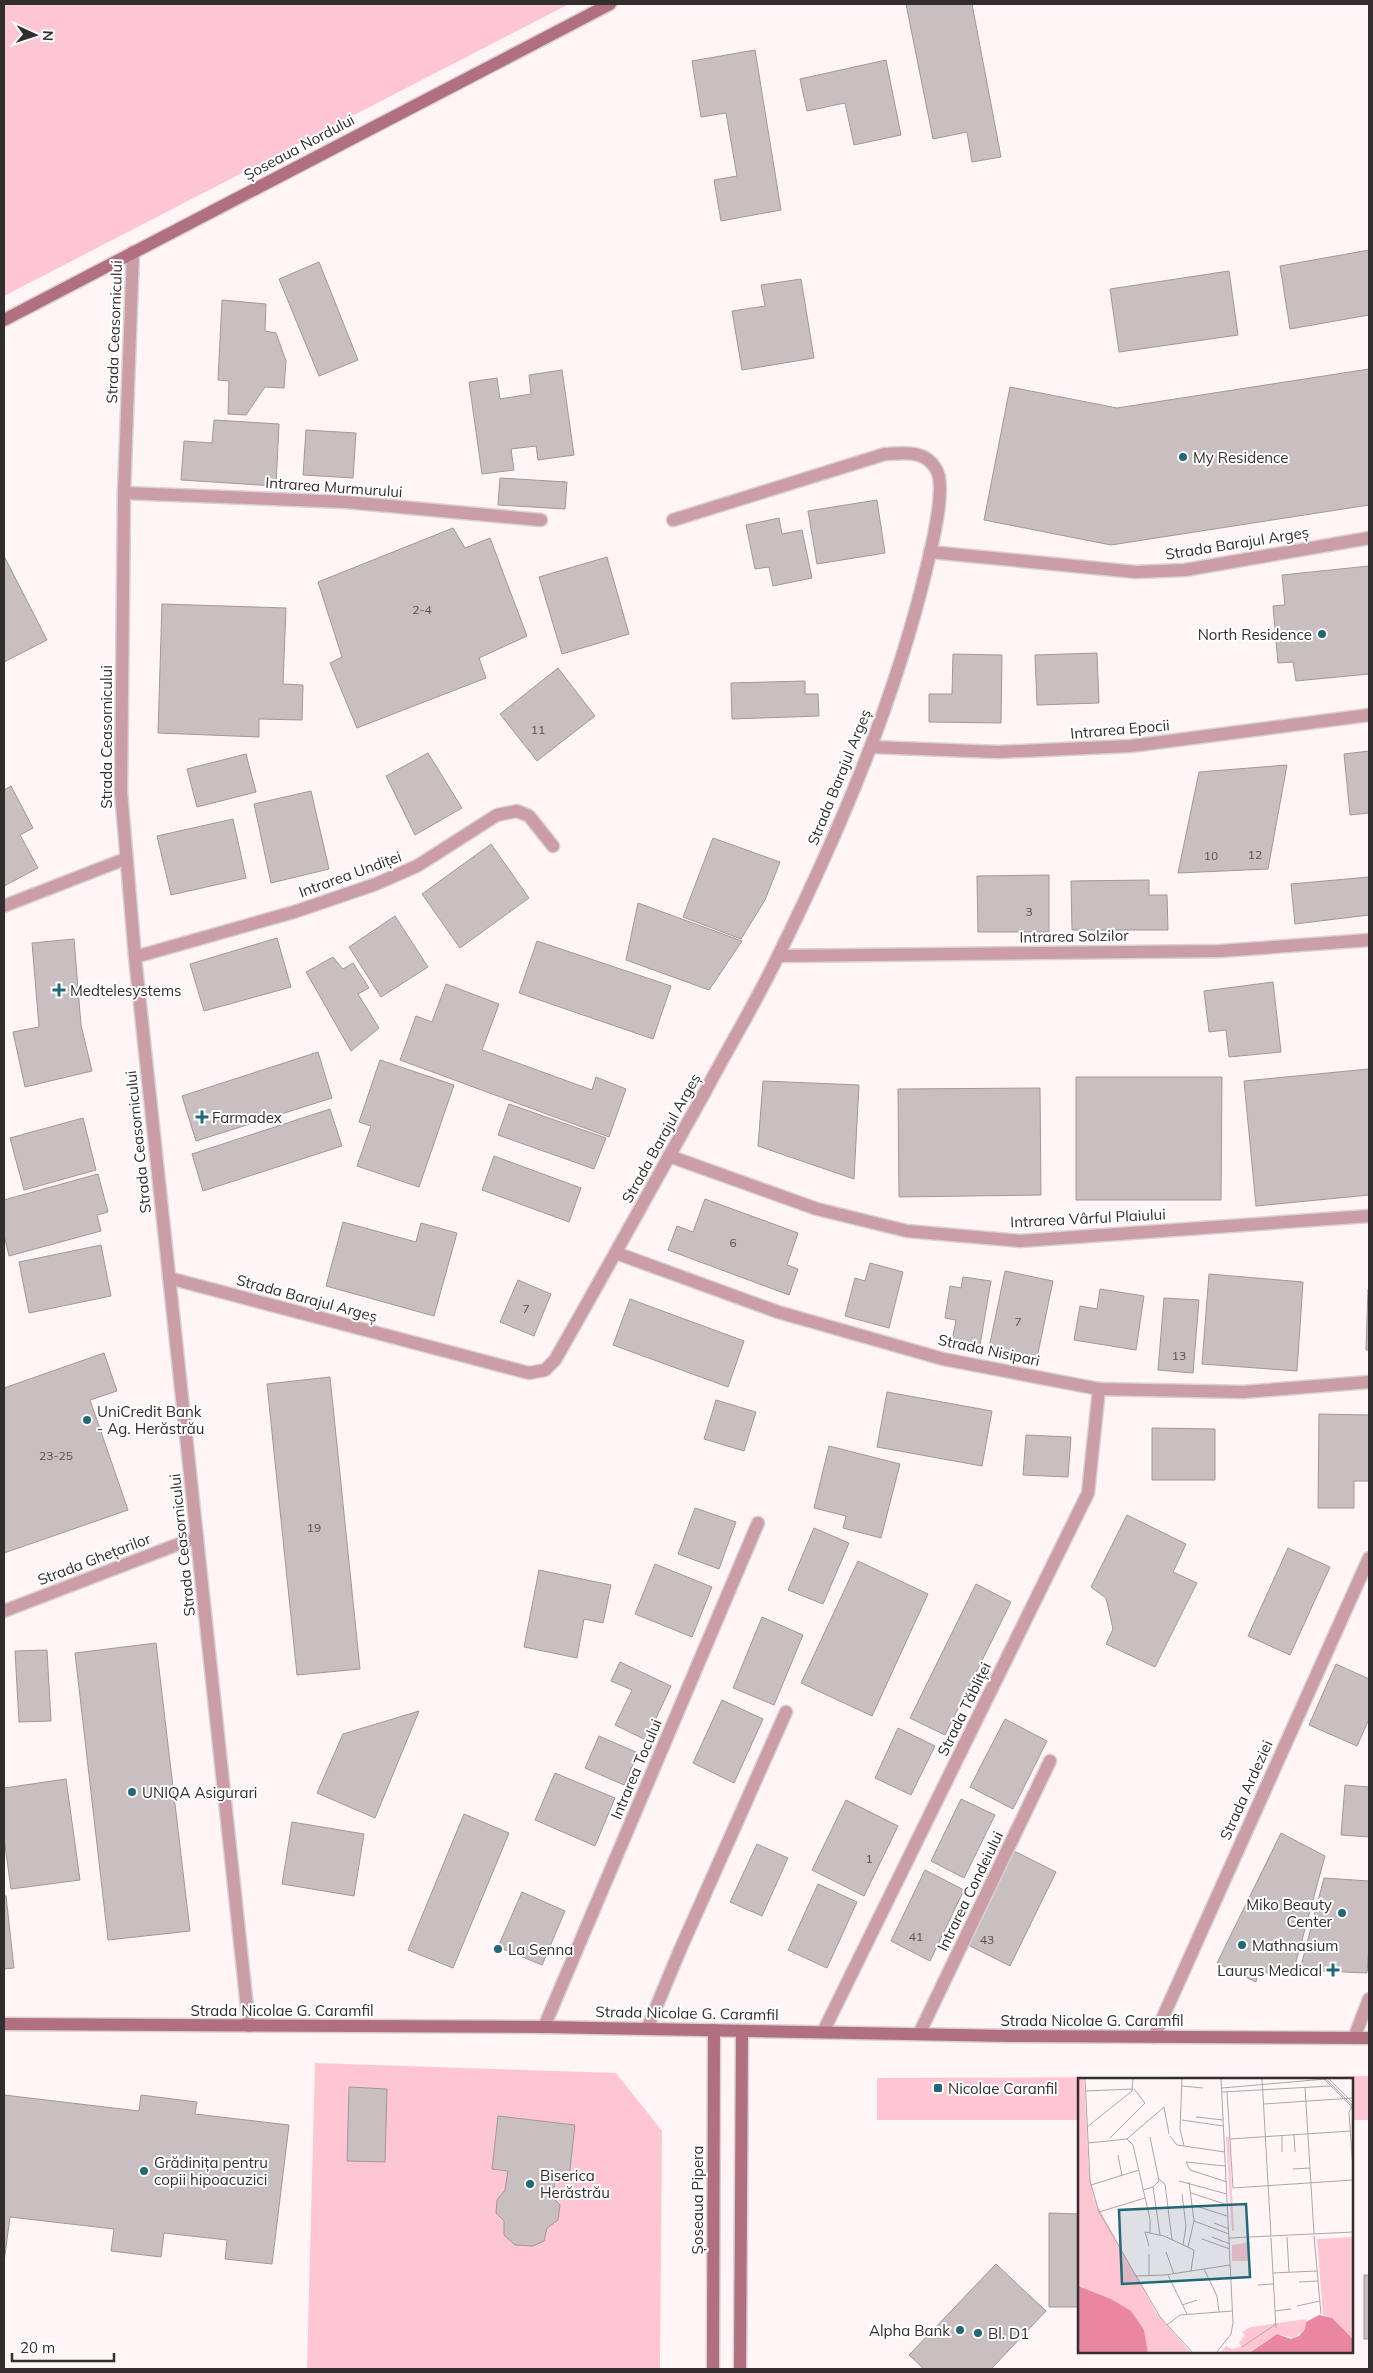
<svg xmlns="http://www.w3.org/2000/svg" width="1373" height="2373" font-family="Mulish,sans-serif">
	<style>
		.green { fill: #fec6d2 }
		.building { fill: #c9bec0; stroke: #a29799 }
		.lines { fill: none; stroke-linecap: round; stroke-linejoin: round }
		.minor-casing { stroke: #dad1d3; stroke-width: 15 }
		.secondary-casing { stroke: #dad1d3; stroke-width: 15 }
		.minor { stroke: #ca9da7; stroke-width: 12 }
		.secondary { stroke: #b17080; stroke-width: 12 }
		.poi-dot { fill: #226977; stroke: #fff; stroke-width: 2 }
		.labels { text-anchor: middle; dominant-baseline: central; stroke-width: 4; stroke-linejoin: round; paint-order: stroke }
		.number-label { font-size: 12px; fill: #585152 }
		.street-label { font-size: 15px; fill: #322d2e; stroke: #fff }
		.poi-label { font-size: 15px; fill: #322d2e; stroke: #fff; text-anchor: start }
		.inset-road { fill: none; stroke: #ada5a7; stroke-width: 1 }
		.view { fill: #226977; fill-opacity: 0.15; stroke: #226977; stroke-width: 2.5 }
		.inset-edge { fill: none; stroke: #322d2e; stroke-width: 2.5 }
	</style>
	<rect width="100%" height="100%" fill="#fff5f7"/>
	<!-- green -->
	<g class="green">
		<path d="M4,4H569L4,296Z"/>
		<path d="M315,2063L616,2073L662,2131L660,2369H307Z"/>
		<path d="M1369,2076V2120H1352V2079H1079V2120H877V2078Z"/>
	</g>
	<!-- building -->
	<g class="building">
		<path d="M906,4H972L1001,157L972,162L967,132L933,139Z"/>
		<path d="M755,50L781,210L721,221L714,180L737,176L726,113L701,117L692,61Z"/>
		<path d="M886,60L901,135L854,145L845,103L807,111L800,79Z"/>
		<path d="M1369,250V315L1290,329L1280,266Z"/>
		<path d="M319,262L358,360L319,376L279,279Z"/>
		<path d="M1229,271L1238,335L1119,352L1110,289Z"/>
		<path d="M801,279L814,358L742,370L732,311L765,306L761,285Z"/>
		<path d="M222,300L266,304L265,331L276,333L286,361L284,388L265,387L246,415L228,414L229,381L218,380Z"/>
		<path d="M1369,369V505L1111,545L984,520L1010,387L1117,408Z"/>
		<path d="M562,370L574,455L538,460L536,446L511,449L514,470L482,474L469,382L497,378L500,399L531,394L529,375Z"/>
		<path d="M214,420L279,424L276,486L181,480L184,441L212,443Z"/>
		<path d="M306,430L356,433L353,478L303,475Z"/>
		<path d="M500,478L567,482L565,509L498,505Z"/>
		<path d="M877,500L885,553L817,564L808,511Z"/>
		<path d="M779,518L782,534L802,530L812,578L773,586L769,567L755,569L746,525Z"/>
		<path d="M453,528L465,548L490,538L527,636L479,658L486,678L357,728L330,663L342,657L318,582Z"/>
		<path d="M4,556L47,640L4,662Z"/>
		<path d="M607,557L629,634L562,654L539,577Z"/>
		<path d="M1369,566V674L1296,681L1293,662L1278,663L1273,606L1285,605L1282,575Z"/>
		<path d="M162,604L286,608L283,684L303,685L302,720L259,719V737L158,733Z"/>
		<path d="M1097,653L1099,703L1037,705L1035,655Z"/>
		<path d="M953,654L1002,655L1001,723L929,722V694H952Z"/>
		<path d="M558,668L595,716L537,761L500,714Z"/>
		<path d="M805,681V694H818L819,716L732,719L731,683Z"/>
		<path d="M1369,751V813L1350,815L1344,754Z"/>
		<path d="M428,753L462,808L415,835L386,776Z"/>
		<path d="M246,754L256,792L197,807L187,769Z"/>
		<path d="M1287,765L1268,869L1178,873L1199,772Z"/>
		<path d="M11,786L33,828L20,835L38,868L4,886V790Z"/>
		<path d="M311,791L329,869L271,883L254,804Z"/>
		<path d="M233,819L246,878L171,895L157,836Z"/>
		<path d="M713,838L780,862L765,900L741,939L683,917Z"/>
		<path d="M491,844L529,898L460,948L422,894Z"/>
		<path d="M1049,875V932H978L977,876Z"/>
		<path d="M1369,877V915L1295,924L1291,884Z"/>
		<path d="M1149,880V895H1167L1168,930H1072L1071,881Z"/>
		<path d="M638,903L742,941L709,990L626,960Z"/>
		<path d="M395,916L428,967L381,997L349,947Z"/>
		<path d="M277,938L291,987L204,1011L190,964Z"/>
		<path d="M74,939L81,1025L92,1071L25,1087L13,1032L39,1027L32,943Z"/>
		<path d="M537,941L671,986L653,1039L519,993Z"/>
		<path d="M333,957L343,969L353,963L369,988L358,994L379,1028L351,1051L306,972Z"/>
		<path d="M1273,982L1281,1052L1229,1057L1226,1030L1209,1032L1204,991Z"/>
		<path d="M446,984L499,1004L482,1050L592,1090L596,1077L626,1089L609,1137L400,1060L416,1016L432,1022Z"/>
		<path d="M318,1052L332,1098L196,1141L182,1096Z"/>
		<path d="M380,1060L454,1085L419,1187L357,1166L371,1126L359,1122Z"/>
		<path d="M1369,1069V1195L1256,1206L1244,1081Z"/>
		<path d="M1076,1077H1222L1221,1200H1076Z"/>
		<path d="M763,1081L859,1085L854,1179L758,1146Z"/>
		<path d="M1040,1088L1041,1195L899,1197L898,1089Z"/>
		<path d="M509,1104L606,1138L594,1169L498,1135Z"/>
		<path d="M330,1109L342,1146L203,1191L192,1154Z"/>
		<path d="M83,1118L96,1170L24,1190L10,1138Z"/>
		<path d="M494,1156L581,1188L569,1222L482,1190Z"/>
		<path d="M98,1174L108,1212L97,1215L101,1231L9,1256L4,1235V1200Z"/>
		<path d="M705,1199L798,1233L787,1265L798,1269L789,1295L668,1250L677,1226L693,1232Z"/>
		<path d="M343,1222L416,1242L421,1223L457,1233L434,1316L326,1286Z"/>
		<path d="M101,1245L111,1296L29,1313L19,1262Z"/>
		<path d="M870,1263L903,1272L889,1328L845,1316L855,1278L865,1281Z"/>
		<path d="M1005,1271L1053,1281L1037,1358L989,1348Z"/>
		<path d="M1209,1274L1303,1282L1297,1371L1202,1364Z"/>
		<path d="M963,1277L991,1281L980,1345L952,1341L956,1320L945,1318L950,1286L961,1288Z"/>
		<path d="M518,1280L551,1294L534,1336L500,1322Z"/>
		<path d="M1100,1289L1144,1296L1136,1350L1074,1340L1080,1306L1097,1309Z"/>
		<path d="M1368,1289H1369V1350H1366Z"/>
		<path d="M1164,1298L1199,1300L1193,1373L1158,1370Z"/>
		<path d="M630,1299L744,1341L728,1387L613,1345Z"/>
		<path d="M104,1353L117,1391L90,1400L128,1510L4,1553V1388Z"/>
		<path d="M330,1377L360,1669L297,1675L267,1384Z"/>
		<path d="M887,1392L992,1411L982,1466L877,1447Z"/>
		<path d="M716,1400L756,1412L744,1451L704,1439Z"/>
		<path d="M1319,1414L1369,1415V1481H1354V1508H1318Z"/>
		<path d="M1152,1428L1215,1429V1480H1152Z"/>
		<path d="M1026,1435L1071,1437L1068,1477L1023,1475Z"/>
		<path d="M829,1446L900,1464L881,1538L843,1528L846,1516L814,1508Z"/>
		<path d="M695,1508L736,1522L719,1569L678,1554Z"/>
		<path d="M1127,1515L1186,1544L1173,1572L1197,1583L1155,1667L1106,1644L1113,1629L1106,1598L1091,1587Z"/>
		<path d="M814,1528L849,1543L823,1604L788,1590Z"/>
		<path d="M1288,1548L1330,1567L1290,1655L1248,1636Z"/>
		<path d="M858,1561L928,1594L872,1716L801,1683Z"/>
		<path d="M655,1564L712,1587L692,1637L635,1614Z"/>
		<path d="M539,1570L611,1585L603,1623L584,1619L577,1658L524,1647Z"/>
		<path d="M976,1584L1011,1602L945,1735L910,1718Z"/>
		<path d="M762,1617L803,1635L774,1705L733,1688Z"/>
		<path d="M156,1643L190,1931L108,1940L75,1653Z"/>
		<path d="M47,1650L51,1721L19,1722L15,1651Z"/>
		<path d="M620,1662L671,1686L646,1740L615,1725L632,1690L611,1681Z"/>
		<path d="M1336,1664L1369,1679V1719L1357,1746L1309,1725Z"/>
		<path d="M722,1700L763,1719L734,1783L693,1763Z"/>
		<path d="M419,1711L375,1818L317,1793L343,1734Z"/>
		<path d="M1005,1719L1047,1741L1013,1809L970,1787Z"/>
		<path d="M898,1728L935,1746L911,1795L875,1778Z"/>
		<path d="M599,1736L638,1753L624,1785L585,1768Z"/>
		<path d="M555,1773L615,1798L595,1846L535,1820Z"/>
		<path d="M66,1779L80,1880L11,1889L4,1838V1788Z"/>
		<path d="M1345,1785L1369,1787V1837L1341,1835Z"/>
		<path d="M961,1799L995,1815L964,1878L931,1861Z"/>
		<path d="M846,1800L898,1826L864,1896L812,1870Z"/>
		<path d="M464,1814L509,1833L453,1968L408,1950Z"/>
		<path d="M292,1822L364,1834L354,1896L282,1884Z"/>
		<path d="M1281,1833L1325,1856L1293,1973H1258L1256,1982L1217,1963Z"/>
		<path d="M757,1844L788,1858L762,1916L730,1902Z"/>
		<path d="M1014,1851L1056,1872L1010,1966L968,1945Z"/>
		<path d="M925,1870L964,1890L930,1961L891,1941Z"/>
		<path d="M1324,1878L1369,1881V1945L1367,1973L1300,1970Z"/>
		<path d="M818,1884L857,1902L827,1968L788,1950Z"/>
		<path d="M522,1892L565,1911L542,1965L498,1947Z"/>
		<path d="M4,1896H6L14,1968L4,1969Z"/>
		<path d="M349,2087L387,2089L385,2162L347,2161Z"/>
		<path d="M4,2095L139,2111L141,2095L197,2102L195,2114L289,2125L272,2264L225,2259L227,2240L164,2233L161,2257L111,2251L114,2229L10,2217L4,2262Z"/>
		<path d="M498,2116L575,2125L569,2178L555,2177L553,2198L560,2205L558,2220L547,2228L544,2241L533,2246L515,2245L504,2235V2221L496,2213L497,2200L505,2190L508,2171L492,2169Z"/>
		<path d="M1049,2213L1079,2214V2307H1049Z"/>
		<path d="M996,2264L1046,2311L991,2369H924L909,2355Z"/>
		<rect x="1364" y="2275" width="5" height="64"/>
	</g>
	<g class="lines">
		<!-- minor casing -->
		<g class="minor-casing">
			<g id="minor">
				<path d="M133,252L124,493L121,792L135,957L249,2026"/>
				<path d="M124,493L346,502L541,520"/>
				<path d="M930,552L1136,572L1185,570L1369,538"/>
				<path d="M872,747L998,752L1131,746L1369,715"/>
				<path d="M4,906L125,859"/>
				<path d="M779,956L1220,951L1369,940"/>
				<path d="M135,957L294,912L376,884L417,866L497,815L517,811L529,816L553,846"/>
				<path d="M669,1156L817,1209L907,1231L1020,1241L1369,1216"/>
				<path d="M616,1253L778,1312L943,1359L1099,1389L1243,1392L1369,1382"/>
				<path d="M169,1278L529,1373L545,1370L555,1360C606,1271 655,1181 705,1092C729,1046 757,1001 779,954C840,830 895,701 927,566C932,545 947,486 936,469C925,450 905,453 885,454L673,520"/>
				<path d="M4,1611L197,1537"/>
				<path d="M544,2027L758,1523"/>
				<path d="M647,2029L680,1950L786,1712"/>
				<path d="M823,2032L1088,1493L1099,1389"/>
				<path d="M919,2034L1050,1761"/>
				<path d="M1154,2037L1369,1558"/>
				<path d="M1354,2038L1369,1999"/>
			</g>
		</g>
		<!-- secondary casing -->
		<g class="secondary-casing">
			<g id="secondary">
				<path d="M4,320L610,4"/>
				<path d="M4,2024L544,2027L1009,2036L1369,2038"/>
				<path d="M713,2369L714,2030"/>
				<path d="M740,2369L742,2031"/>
			</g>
		</g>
		<!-- minor -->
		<use href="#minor" class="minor"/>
		<!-- secondary -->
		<use href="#secondary" class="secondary"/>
	</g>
	<!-- markers -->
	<g class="poi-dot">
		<circle cx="1183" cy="457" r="5"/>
		<circle cx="1322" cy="634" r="5"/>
		<path d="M56.5 982.5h5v5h5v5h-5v5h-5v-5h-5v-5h5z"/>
		<path d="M199.5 1109.5h5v5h5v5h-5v5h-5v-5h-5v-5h5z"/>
		<circle cx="87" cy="1420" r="5"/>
		<circle cx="132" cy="1792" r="5"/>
		<circle cx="1342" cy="1913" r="5"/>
		<circle cx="1242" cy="1945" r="5"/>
		<circle cx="498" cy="1949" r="5"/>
		<path d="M1330.5 1962.5h5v5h5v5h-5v5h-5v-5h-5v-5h5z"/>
		<rect x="933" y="2083" width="10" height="10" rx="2.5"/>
		<circle cx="144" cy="2171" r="5"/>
		<circle cx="530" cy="2184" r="5"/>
		<circle cx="960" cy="2330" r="5"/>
		<circle cx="978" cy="2333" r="5"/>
	</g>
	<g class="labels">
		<!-- number labels -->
		<g class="number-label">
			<text x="422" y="609">2-4</text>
			<text x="538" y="729">11</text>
			<text x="1255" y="854">12</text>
			<text x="1211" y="855">10</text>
			<text x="1029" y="911">3</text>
			<text x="733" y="1242">6</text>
			<text x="526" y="1308">7</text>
			<text x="1018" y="1321">7</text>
			<text x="1179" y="1355">13</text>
			<text x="56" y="1455">23-25</text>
			<text x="314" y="1527">19</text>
			<text x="869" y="1858">1</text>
			<text x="916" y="1936">41</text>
			<text x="987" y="1939">43</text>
		</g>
		<!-- street labels -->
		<g class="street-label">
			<text transform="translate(299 147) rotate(-28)">Șoseaua Nordului</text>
			<text transform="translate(114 332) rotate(-88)">Strada Ceasornicului</text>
			<text transform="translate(334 487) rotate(4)">Intrarea Murmurului</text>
			<text transform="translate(1237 543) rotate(-9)">Strada Barajul Argeș</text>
			<text transform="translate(1120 729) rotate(-5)">Intrarea Epocii</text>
			<text transform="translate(106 737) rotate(-90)">Strada Ceasornicului</text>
			<text transform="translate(839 777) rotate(-68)">Strada Barajul Argeș</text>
			<text transform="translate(350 874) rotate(-20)">Intrarea Undiței</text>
			<text transform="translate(1074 936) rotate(-1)">Intrarea Solzilor</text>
			<text transform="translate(661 1138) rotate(-61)">Strada Barajul Argeș</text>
			<text transform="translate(138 1142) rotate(-96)">Strada Ceasornicului</text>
			<text transform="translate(1088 1218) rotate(-3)">Intrarea Vârful Plaiului</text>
			<text transform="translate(307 1298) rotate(15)">Strada Barajul Argeș</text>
			<text transform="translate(989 1350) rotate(12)">Strada Nisipari</text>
			<text transform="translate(182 1545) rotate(-96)">Strada Ceasornicului</text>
			<text transform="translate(94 1559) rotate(-21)">Strada Ghețarilor</text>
			<text transform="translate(964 1709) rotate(-64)">Strada Tăbliței</text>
			<text transform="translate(636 1769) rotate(-67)">Intrarea Tocului</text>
			<text transform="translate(1246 1790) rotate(-66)">Strada Ardeziei</text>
			<text transform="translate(970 1891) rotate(-64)">Intrarea Condeiului</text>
			<text x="282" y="2010">Strada Nicolae G. Caramfil</text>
			<text transform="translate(687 2013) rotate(1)">Strada Nicolae G. Caramfil</text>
			<text x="1092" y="2020">Strada Nicolae G. Caramfil</text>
			<text transform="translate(697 2200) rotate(-90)">Șoseaua Pipera</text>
		</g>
		<!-- poi labels -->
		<g class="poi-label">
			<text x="1193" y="457">My Residence</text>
			<text x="1312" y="634" text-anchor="end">North Residence</text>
			<text x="70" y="990">Medtelesystems</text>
			<text x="212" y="1117">Farmadex</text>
			<text x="97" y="1411">UniCredit Bank<tspan x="97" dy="17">- Ag. Herăstrău</tspan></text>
			<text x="142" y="1792">UNIQA Asigurari</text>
			<text x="1332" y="1904" text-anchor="end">Miko Beauty<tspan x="1332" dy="17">Center</tspan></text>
			<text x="1252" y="1945">Mathnasium</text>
			<text x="508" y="1949">La Senna</text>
			<text x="1322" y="1970" text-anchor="end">Laurus Medical</text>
			<text x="948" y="2088">Nicolae Caranfil</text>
			<text x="154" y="2162">Grădinița pentru<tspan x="154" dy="17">copii hipoacuzici</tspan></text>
			<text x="540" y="2175">Biserica<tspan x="540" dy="17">Herăstrău</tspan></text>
			<text x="950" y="2330" text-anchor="end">Alpha Bank</text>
			<text x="988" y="2333">Bl. D1</text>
		</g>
	</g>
	<!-- overview -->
	<g transform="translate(1078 2078)">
		<rect width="275" height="275" fill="#fff5f7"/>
		<path d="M0,0H6L11,92L16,121L79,236L113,275H70L66,253L33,221L0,208ZM148,59H151L156,153H154ZM275,159V262L254,240L245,237L239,161ZM172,164V183H154V167ZM228,241L227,251L216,260L199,256L170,275H142L148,268L154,271L164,268L161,265L167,257L164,254L173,249Z" fill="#fec6d2"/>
		<path d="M0,208L33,221L53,233L66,252L70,275H0ZM241,237L254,240L271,257L275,262V275H171L199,256L213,261L221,258L227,251L228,244Z" fill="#e986a0"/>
		<path class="inset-road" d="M7,0L12,103L21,134L82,239L115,275M104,0L102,51L106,68M184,0L193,158M245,0L275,30M247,0L275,28M250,0L275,25M104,8L125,10M227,9L236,156M144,10L248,1M7,13L55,11M144,14L253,8M149,14L155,110L275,102M186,26L275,20M274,28L271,35L275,91M118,39L145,42M104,42L145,48M9,49L54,13L55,0M204,57V74M216,57L217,74M92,58L99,67L147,74M32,60L67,25L56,11M49,61L86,29L91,56M152,61L273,53M10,65L49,61L55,67L72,141V155M40,77L44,98M147,88L108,84L112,92L149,104M215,91L232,90M81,101L87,106L94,162M101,103L149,116M13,107L61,92M75,109L82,157M65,112L75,109L81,103L72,59M113,115L150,127M104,116L108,148L105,167M115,127L149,138M21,134L67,120M116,143L151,156M136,145L151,151M236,158L243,236M134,159L152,166M209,159L211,194M151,160L275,154M193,160L198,250M124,161L152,171M71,168L67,154L86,158L116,172L113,193M110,169L116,143L111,104M88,174L96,196M126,191L139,218L141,234M195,195L239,193M90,197L109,236M58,198L87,197L152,187M71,198V176M221,204L240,203M180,207L195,206M104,227L119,222M219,228L242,223M197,233L213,231M89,247L102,237L155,233M164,269L198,246M138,275L153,256L155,245L143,0"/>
		<path class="view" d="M168,126L172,199L44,206L41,132Z"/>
		<rect width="275" height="275" class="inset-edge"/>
	</g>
	<!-- border -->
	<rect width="1373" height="2373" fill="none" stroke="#322d2e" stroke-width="10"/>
	<!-- north arrow -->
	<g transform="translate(35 35) rotate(93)" stroke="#ffffff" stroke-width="4" paint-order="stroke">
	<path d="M0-4L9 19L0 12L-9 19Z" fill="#322d2e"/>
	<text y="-8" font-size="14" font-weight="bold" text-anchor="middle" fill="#322d2e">N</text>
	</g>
	<!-- scale -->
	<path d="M12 2353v8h102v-8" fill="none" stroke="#322d2e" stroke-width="2.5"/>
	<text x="20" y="2353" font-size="15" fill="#322d2e" stroke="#ffffff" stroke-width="4" paint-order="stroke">20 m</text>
</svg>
